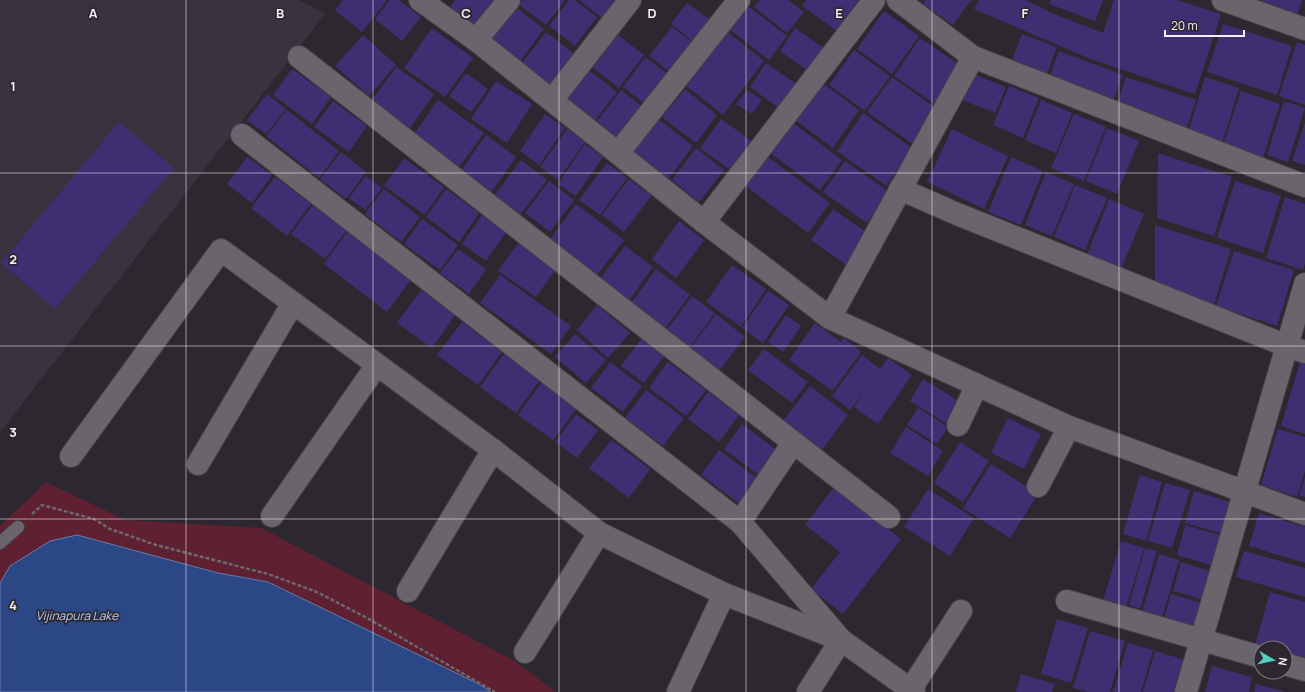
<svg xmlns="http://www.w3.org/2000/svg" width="1305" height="692" font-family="Manrope,sans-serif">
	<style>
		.built { fill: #3a323e }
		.green { fill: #5f2132 }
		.water { fill: #2b4785; stroke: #687ba8 }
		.building { fill: #3d2f71 }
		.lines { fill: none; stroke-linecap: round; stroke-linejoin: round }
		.service-casing { stroke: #464348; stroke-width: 14 }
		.minor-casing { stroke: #464348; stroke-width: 24 }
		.path { stroke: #6c686e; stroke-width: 2.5; stroke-dasharray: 4 2; stroke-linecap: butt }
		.service { stroke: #6a656d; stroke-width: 12 }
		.minor { stroke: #6a656d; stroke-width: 22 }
		.grid { fill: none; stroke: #f6f3f8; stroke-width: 1; stroke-opacity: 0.55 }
		.labels { text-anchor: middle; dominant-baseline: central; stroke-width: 3.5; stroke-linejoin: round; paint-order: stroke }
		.water-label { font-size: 12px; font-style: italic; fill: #bacdf2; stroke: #2d282f }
		.grid-label { font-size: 13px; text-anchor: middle; font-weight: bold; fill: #f6f3f8; stroke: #2d282f; stroke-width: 3.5; stroke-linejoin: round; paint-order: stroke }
	</style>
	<rect width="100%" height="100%" fill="#2d282f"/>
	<!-- built -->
	<path class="built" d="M0,0H299L325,14L0,432Z"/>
	<!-- green -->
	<path class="green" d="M46,482L125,520L261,528L513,660L556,692H491L479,684L268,582L218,573L0,583V526Z"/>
	<!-- water -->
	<path class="water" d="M77,535L218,573L268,582L479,684L491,692H0V583L10,566L50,541Z"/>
	<!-- building -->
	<g class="building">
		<path d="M343,0H387L362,32L335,10Z"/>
		<path d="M390,0H399L421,17L402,41L375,19Z"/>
		<path d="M455,0H495L475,26L450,7Z"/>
		<path d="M523,0H565L546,25L519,5Z"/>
		<path d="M569,0H575L597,17L575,46L549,26Z"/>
		<path d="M579,0H615L602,18Z"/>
		<path d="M760,0H788L804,12L787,33L754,7Z"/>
		<path d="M806,0H858L837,31L802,6Z"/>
		<path d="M926,0H971L953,25L923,4Z"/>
		<path d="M979,0H1026L1054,14L1103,33L1114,0H1177L1221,14L1195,94L1093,60L974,9Z"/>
		<path d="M1051,0H1103L1095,21L1049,4Z"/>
		<path d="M1261,0H1302L1297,15L1261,3Z"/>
		<path d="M687,3L713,22L696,44L671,24Z"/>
		<path d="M748,6L787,36L769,60L730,30Z"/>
		<path d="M516,7L544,29L518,64L489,42Z"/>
		<path d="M884,11L919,36L892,74L857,49Z"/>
		<path d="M1223,24L1292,46L1277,95L1207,72Z"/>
		<path d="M672,27L692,42L669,71L649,56Z"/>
		<path d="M432,28L473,58L445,97L404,68Z"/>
		<path d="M795,28L828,51L812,74L780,51Z"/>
		<path d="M725,30L764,61L723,115L684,84Z"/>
		<path d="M613,31L644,55L619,88L588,64Z"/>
		<path d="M546,32L577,56L552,88L521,64Z"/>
		<path d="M1022,34L1057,47L1047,74L1012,60Z"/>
		<path d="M363,35L396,65L369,96L335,66Z"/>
		<path d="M920,38L961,66L935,104L894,76Z"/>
		<path d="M1297,42L1305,45V105L1279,96Z"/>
		<path d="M854,50L890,76L865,111L829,85Z"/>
		<path d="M1059,51L1123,75L1113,101L1050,76Z"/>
		<path d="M645,57L666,73L644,103L623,87Z"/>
		<path d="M766,63L796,84L780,109L750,87Z"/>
		<path d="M396,67L434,94L410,128L372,100Z"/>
		<path d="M585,67L617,92L593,123L561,98Z"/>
		<path d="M292,69L331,97L312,124L273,95Z"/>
		<path d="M466,73L488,89L471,112L449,96Z"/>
		<path d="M973,74L1006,87L995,113L962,100Z"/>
		<path d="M892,77L937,109L913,144L867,112Z"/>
		<path d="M1126,77L1196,100L1187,127L1117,105Z"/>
		<path d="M1205,77L1239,88L1222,144L1188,133Z"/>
		<path d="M496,81L532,104L507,143L471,119Z"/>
		<path d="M821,82L859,110L833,148L795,120Z"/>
		<path d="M1009,86L1039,98L1023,138L993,125Z"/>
		<path d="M685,89L717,115L696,143L662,117Z"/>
		<path d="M621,90L647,110L623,143L596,123Z"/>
		<path d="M747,90L762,100L752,114L736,104Z"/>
		<path d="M1241,91L1280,104L1263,158L1223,145Z"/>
		<path d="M267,94L286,109L266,134L247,120Z"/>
		<path d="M438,100L484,133L457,170L412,137Z"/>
		<path d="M1041,100L1072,113L1056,153L1025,140Z"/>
		<path d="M333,101L367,126L349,152L314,127Z"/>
		<path d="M1284,101L1305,108L1288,162L1267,155Z"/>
		<path d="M287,110L339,151L319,178L266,136Z"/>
		<path d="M863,113L912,148L886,186L837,151Z"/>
		<path d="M545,114L565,128L539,165L520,151Z"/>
		<path d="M1074,114L1106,127L1084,181L1051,168Z"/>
		<path d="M658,119L693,146L668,179L633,151Z"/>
		<path d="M721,119L756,144L736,174L700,148Z"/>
		<path d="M119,122L174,168L55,309L1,263Z"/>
		<path d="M792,122L842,160L820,190L769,152Z"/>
		<path d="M1305,122V165L1292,161Z"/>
		<path d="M1107,128L1139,141L1117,194L1086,181Z"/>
		<path d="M567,129L585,142L558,180L540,167Z"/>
		<path d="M952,129L1008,156L984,209L927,182Z"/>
		<path d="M486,135L516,157L490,194L460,172Z"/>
		<path d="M585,144L603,157L576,196L558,184Z"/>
		<path d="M696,148L724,170L699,202L672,180Z"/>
		<path d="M341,152L366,172L346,199L320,179Z"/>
		<path d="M1158,153L1232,177L1214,236L1157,218Z"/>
		<path d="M764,154L830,203L808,233L742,183Z"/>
		<path d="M247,157L272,175L252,203L227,184Z"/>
		<path d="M1011,157L1043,171L1021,225L988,212Z"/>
		<path d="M404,158L444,187L425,215L384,186Z"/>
		<path d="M521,160L547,180L520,215L495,195Z"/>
		<path d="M845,161L889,192L867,223L823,192Z"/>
		<path d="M607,163L627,178L600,215L579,200Z"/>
		<path d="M1046,172L1074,184L1052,236L1025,225Z"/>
		<path d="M366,176L382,188L365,210L349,198Z"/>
		<path d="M275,177L311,204L287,236L251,208Z"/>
		<path d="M629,179L651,196L624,232L602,215Z"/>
		<path d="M549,181L574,200L550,232L525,213Z"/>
		<path d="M1235,181L1281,196L1263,253L1217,238Z"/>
		<path d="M1075,185L1107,198L1085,250L1054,237Z"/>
		<path d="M384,189L420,217L401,242L365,214Z"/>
		<path d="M446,189L479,213L459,242L426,217Z"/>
		<path d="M1285,197L1305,204V263L1303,270L1266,258Z"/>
		<path d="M1109,199L1144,214L1121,269L1087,255Z"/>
		<path d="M576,204L624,240L595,278L548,242Z"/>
		<path d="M313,205L347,230L325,259L291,234Z"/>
		<path d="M833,209L869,234L848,266L811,240Z"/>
		<path d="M482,215L506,232L486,261L462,244Z"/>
		<path d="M422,219L458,245L440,270L404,244Z"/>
		<path d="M679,221L704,240L676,278L652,259Z"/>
		<path d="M1155,225L1231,249L1214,305L1155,287Z"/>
		<path d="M348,231L411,279L387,312L324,264Z"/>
		<path d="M518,243L556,269L536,297L498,271Z"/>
		<path d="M625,246L653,267L628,302L599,280Z"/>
		<path d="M458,249L486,269L469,294L440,273Z"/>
		<path d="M1234,251L1294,270L1277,326L1216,306Z"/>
		<path d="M732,265L766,289L741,327L706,302Z"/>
		<path d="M656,269L690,295L663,331L629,306Z"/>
		<path d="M500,275L571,326L551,354L480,303Z"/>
		<path d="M421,290L455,315L432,348L397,323Z"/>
		<path d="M768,291L789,305L763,343L742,328Z"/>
		<path d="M692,296L715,313L689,348L666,331Z"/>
		<path d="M597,305L630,333L608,358L577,330Z"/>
		<path d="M716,314L745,337L719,371L690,349Z"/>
		<path d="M786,315L801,326L783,352L768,342Z"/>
		<path d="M462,322L502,352L478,385L437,355Z"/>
		<path d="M815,323L841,342L844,338L861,352L833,391L789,360Z"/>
		<path d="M575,334L606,360L586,383L555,357Z"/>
		<path d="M642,338L665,355L644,383L621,366Z"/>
		<path d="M764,349L808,382L792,403L748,370Z"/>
		<path d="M504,354L540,380L516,413L480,387Z"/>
		<path d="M862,355L880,369L888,358L912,375L878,424L854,407L863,393L850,410L832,396Z"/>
		<path d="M610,362L642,386L623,412L591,388Z"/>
		<path d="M668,362L706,390L686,416L649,388Z"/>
		<path d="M1300,362L1305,363V434L1281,426Z"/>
		<path d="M923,379L962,403L949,425L910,401Z"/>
		<path d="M542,382L577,408L553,440L518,415Z"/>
		<path d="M810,386L848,415L822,450L783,421Z"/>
		<path d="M646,390L684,418L663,446L625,418Z"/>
		<path d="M708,392L739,415L719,442L688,419Z"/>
		<path d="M918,408L948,427L937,444L907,425Z"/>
		<path d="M576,414L598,430L577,458L555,442Z"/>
		<path d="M1008,418L1041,434L1024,469L991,453Z"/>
		<path d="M742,424L782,454L764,479L724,449Z"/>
		<path d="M906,427L943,451L928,476L890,453Z"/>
		<path d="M1278,429L1305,437V471L1297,497L1261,485Z"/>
		<path d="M611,440L650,469L629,498L589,468Z"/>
		<path d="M960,442L989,461L963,502L934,483Z"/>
		<path d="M719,450L758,479L740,504L701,475Z"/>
		<path d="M991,464L1038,494L1010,538L963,508Z"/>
		<path d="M1140,475L1162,482L1146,541L1123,534Z"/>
		<path d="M1305,477V497L1299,495Z"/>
		<path d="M1165,483L1190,490L1172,548L1148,541Z"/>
		<path d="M834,487L901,539L843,614L811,589L840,552L805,525Z"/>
		<path d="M928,489L974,518L950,556L904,527Z"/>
		<path d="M1194,491L1237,504L1228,535L1185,523Z"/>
		<path d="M1259,513L1305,527V563L1249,546Z"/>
		<path d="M1185,525L1226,537L1218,567L1177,555Z"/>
		<path d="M1121,541L1144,548L1125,611L1102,604Z"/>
		<path d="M1145,548L1157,551L1140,609L1129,605Z"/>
		<path d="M1244,551L1305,568V597L1236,577Z"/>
		<path d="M1159,554L1179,560L1162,618L1142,612Z"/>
		<path d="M1181,562L1216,573L1208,601L1173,591Z"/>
		<path d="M1270,592L1305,602V663L1285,657V648H1254Z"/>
		<path d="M1171,594L1205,604L1197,632L1163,622Z"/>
		<path d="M1057,619L1088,628L1071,683L1041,674Z"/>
		<path d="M1090,631L1125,641L1110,692H1089L1073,688Z"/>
		<path d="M1128,643L1153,650L1141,692H1113Z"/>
		<path d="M1155,651L1189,661L1180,692H1143Z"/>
		<path d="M1212,666L1252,677L1249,692H1205Z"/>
		<path d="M1021,674L1055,684L1052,692H1016Z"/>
		<path d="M1256,684L1285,692H1254Z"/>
	</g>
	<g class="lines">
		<!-- service casing -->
		<g class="service-casing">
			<path id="service" d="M0,543L18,527"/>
		</g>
		<!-- minor casing -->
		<g class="minor-casing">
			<g id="minor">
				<path d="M420,0L476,40L704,222L830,318L1069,427L1305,514"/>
				<path d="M898,0L973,57L1305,186"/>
				<path d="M1223,0L1305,29"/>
				<path d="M476,40L509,0"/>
				<path d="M299,57L889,517"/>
				<path d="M552,100L630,0"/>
				<path d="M242,135L740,522L841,640L914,692"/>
				<path d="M618,153L739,0"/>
				<path d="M900,189L957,214L1287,346L1305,352"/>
				<path d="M704,222L874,0"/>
				<path d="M830,318L973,57"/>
				<path d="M958,425L977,385"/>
				<path d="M71,456L221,250L493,450L599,533L724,594L841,640L808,692"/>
				<path d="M198,464L293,303"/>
				<path d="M1038,486L1069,427"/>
				<path d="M272,516L377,365"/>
				<path d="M740,522L793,443"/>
				<path d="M408,591L493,450"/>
				<path d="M1067,601L1261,657"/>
				<path d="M525,652L599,533"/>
				<path d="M1285,664L1305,670"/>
				<path d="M678,692L724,594"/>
				<path d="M909,692L961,611"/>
				<path d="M1186,692L1305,284"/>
			</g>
		</g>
		<!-- path -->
		<path class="path" d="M32,514L42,505L94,519L110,529L156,545L268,574L317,592L367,618L495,692"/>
		<!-- service -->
		<use href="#service" class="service"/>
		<!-- minor -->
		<use href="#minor" class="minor"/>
	</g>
	<!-- grid -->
	<path class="grid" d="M186,0V692M373,0V692M559,0V692M746,0V692M932,0V692M1119,0V692M0,173H1305M0,346H1305M0,519H1305"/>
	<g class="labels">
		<!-- water labels -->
		<g class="water-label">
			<text x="77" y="615">Vijinapura Lake</text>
		</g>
	</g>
	<g class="grid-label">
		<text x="93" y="18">A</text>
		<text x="280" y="18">B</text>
		<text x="466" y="18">C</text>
		<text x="652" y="18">D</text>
		<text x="839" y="18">E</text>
		<text x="1025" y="18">F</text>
		<text x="13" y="91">1</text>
		<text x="13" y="264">2</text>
		<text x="13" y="437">3</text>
		<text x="13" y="610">4</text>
	</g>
	<!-- north arrow -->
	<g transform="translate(1273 660) rotate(99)"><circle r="19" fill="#2d282f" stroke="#7d797f"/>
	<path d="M0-3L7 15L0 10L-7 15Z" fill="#57cec2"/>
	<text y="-6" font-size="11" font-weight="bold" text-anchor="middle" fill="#f6f3f8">N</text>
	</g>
	<!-- scale -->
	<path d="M1165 30v6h79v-6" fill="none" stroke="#f6f3f8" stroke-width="2"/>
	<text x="1171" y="30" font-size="12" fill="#f6f3f8" stroke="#2d282f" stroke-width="3" paint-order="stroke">20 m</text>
</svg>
